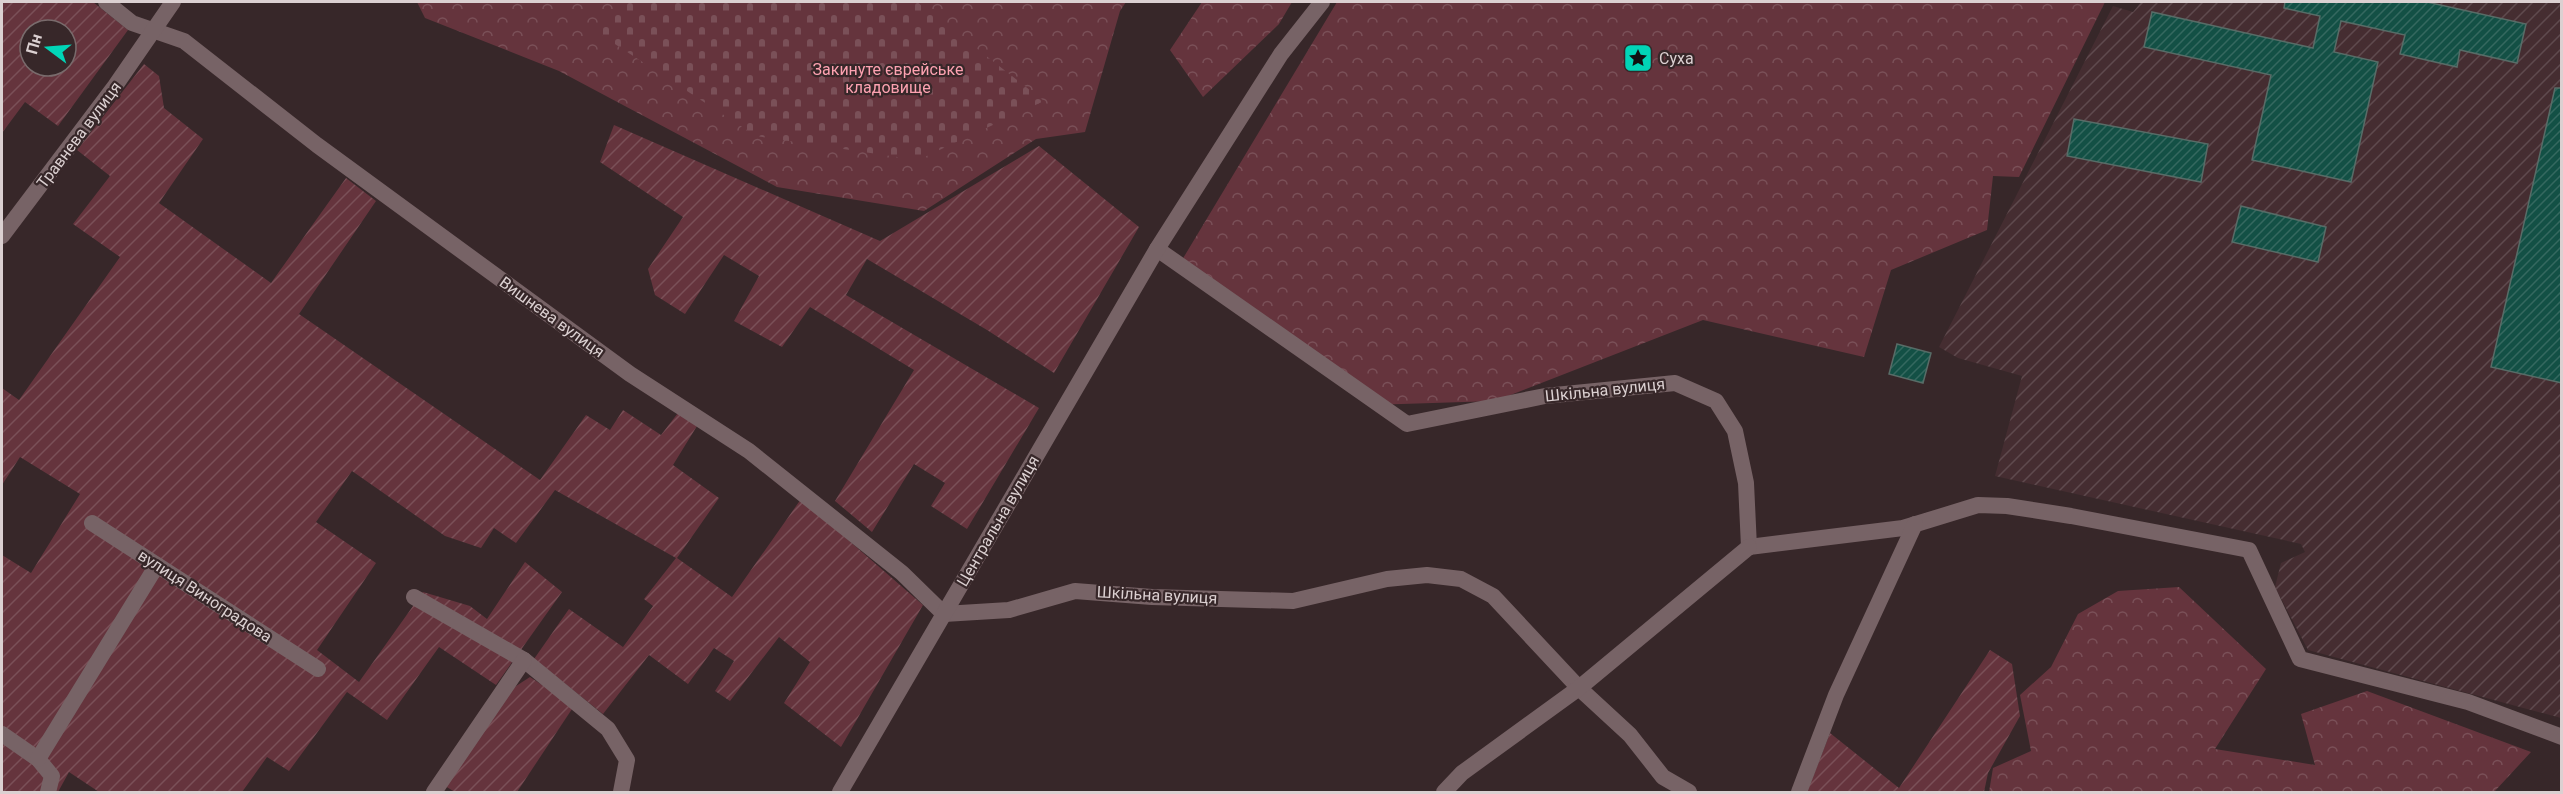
<svg xmlns="http://www.w3.org/2000/svg" width="2563" height="794" font-family="Roboto,sans-serif">
	<style>
		.industrial { fill: url(#industrial-furrows) }
		.forest { fill: url(#forest-crowns) }
		.cemetery { fill: url(#cemetery-stones) }
		.garden { fill: url(#garden-furrows); fill-rule: evenodd }
		.building { fill: url(#building-hatch); stroke: #586c67; stroke-width: 1.5 }
		.lines { fill: none; stroke-linecap: round; stroke-linejoin: round }
		.minor { stroke: #776366; stroke-width: 16 }
		.secondary { stroke: #776366; stroke-width: 16 }
		.labels { text-anchor: middle; dominant-baseline: central; stroke-width: 4.5; stroke-linejoin: round; paint-order: stroke }
		.poi-label { font-size: 16px; fill: #dbd0d1; stroke: #372729; text-anchor: start }
		.park-label { font-size: 16px; fill: #fda2b1; stroke: #372729 }
		.street-label { font-size: 16px; fill: #dbd0d1; stroke: #372729 }
	</style>
	<defs>
		<pattern id="industrial-furrows" width="10" height="10" patternUnits="userSpaceOnUse" patternTransform="scale(1.5)"><rect width="10" height="10" fill="#452d31"/><path d="M-1 1l2-2M0 10L10 0M9 11l2-2" fill="none" stroke="#5f4a4e"/></pattern>
		<pattern id="forest-crowns" width="20" height="18" patternUnits="userSpaceOnUse" patternTransform="scale(1.5)"><rect width="20" height="18" fill="#65343d"/><path d="M2 6a3 3 0 1 1 6 0M12 15a3 3 0 1 1 6 0" fill="none" stroke="#7a5058"/></pattern>
		<pattern id="cemetery-stones" width="16" height="16" patternUnits="userSpaceOnUse" patternTransform="scale(1.5)"><rect width="16" height="16" fill="#65343d"/><path d="M2 7V4a2 2 0 0 1 4 0v3zM10 15v-3a2 2 0 0 1 4 0v3z" fill="#7a5058"/></pattern>
		<pattern id="garden-furrows" width="10" height="10" patternUnits="userSpaceOnUse" patternTransform="scale(1.5)"><rect width="10" height="10" fill="#65343d"/><path d="M-1 1l2-2M0 10L10 0M9 11l2-2" fill="none" stroke="#7a5058"/></pattern>
		<pattern id="building-hatch" width="6" height="6" patternUnits="userSpaceOnUse" patternTransform="scale(1.5)"><rect width="6" height="6" fill="#135045"/><path d="M-1 1l2-2M0 6l6-6M5 7l2-2" fill="none" stroke="#35685f"/></pattern>
	</defs>
	<rect width="100%" height="100%" fill="#372729"/>
	<!-- industrial -->
	<path class="industrial" d="M2141,2H2561V718L2308,650L2275,587L2281,563L2305,552L2301,544L1995,476L2022,376L1958,358L1939,347L2113,6L2133,12Z"/>
	<!-- forest -->
	<g class="forest">
		<path d="M417,2H1126L1120,11L1085,132L1036,139L924,211L777,187L559,71L425,18Z"/>
		<path d="M1202,2H1292L1279,24L1203,97L1170,50Z"/>
		<path d="M1337,2H2105L2019,177L1993,176L1987,230L1891,270L1864,357L1703,320L1495,401L1370,405L1179,265Z"/>
		<path d="M2179,587L2266,669L2215,749L2315,765L2301,714L2367,691L2531,752L2494,792H1989L1993,768L2031,751L2020,695L2051,667L2078,614L2118,591Z"/>
	</g>
	<!-- cemetery -->
	<path class="cemetery" d="M621,2H917L1044,101L918,160L756,136L598,33Z"/>
	<!-- garden -->
	<g class="garden">
		<path d="M2,2H93L128,30L58,126L25,102L2,133ZM30,30H66V66H30Z"/>
		<path d="M144,64L159,76L164,108L203,139L159,203L271,283L346,178L376,201L299,314L540,480L586,415L610,430L623,410L661,435L678,413L697,426L673,465L719,498L677,558L732,597L801,499L923,605L841,747L784,703L810,662L779,637L730,701L715,691L734,661L714,648L688,684L649,655L603,714L534,659L569,609L623,647L653,606L644,599L676,558L555,490L516,543L494,528L481,548L445,536L352,471L316,522L376,563L317,650L359,682L423,592L470,606L487,619L525,562L562,592L496,685L439,647L387,720L347,692L289,771L267,757L242,792H99L69,772L58,792H2V555L31,573L80,494L20,457L2,485V388L19,400L120,257L73,224L110,176L77,150Z"/>
		<path d="M614,125L880,241L1039,146L1139,227L1054,373L987,330L867,259L846,295L1039,408L967,529L931,506L945,483L914,464L872,532L835,501L914,370L810,307L782,347L734,321L759,276L724,255L685,314L655,295L648,269L683,217L600,162Z"/>
		<path d="M1990,650L2012,664L2020,716L1988,773L1984,792H1807L1830,733L1899,788Z"/>
		<path d="M530,677L574,706L517,792H455L445,786L513,688Z"/>
	</g>
	<!-- building -->
	<g class="building">
		<path d="M2285,2H2427L2526,24L2517,63L2460,50L2457,67L2400,54L2405,35L2341,21L2334,52L2378,62L2351,182L2252,160L2271,75L2144,47L2152,12L2313,48L2320,16L2284,8Z"/>
		<path d="M2555,88H2562V383L2491,367Z"/>
		<path d="M2074,119L2208,144L2201,182L2067,156Z"/>
		<path d="M2241,206L2326,227L2318,262L2232,242Z"/>
		<path d="M1897,344L1931,353L1923,383L1889,374Z"/>
	</g>
	<g class="lines">
		<!-- minor -->
		<g class="minor">
			<path d="M106,2L132,23L184,41L317,145L630,374L749,451L902,573L944,614L1009,610L1075,591L1152,597L1293,601L1387,579L1427,575L1461,579L1493,596L1579,688L1630,735L1663,777L1689,792"/>
			<path d="M2,236L115,86L173,2"/>
			<path d="M1157,249L1407,424L1545,396L1675,383L1716,401L1735,431L1746,483L1749,547"/>
			<path d="M92,523L318,669"/>
			<path d="M1749,547L1903,528L1978,505L2007,506L2071,516L2249,550L2300,659L2468,702L2562,737"/>
			<path d="M414,597L524,660L608,729L627,760L621,792"/>
			<path d="M2,734L38,759L52,776L48,792"/>
			<path d="M38,759L157,565"/>
			<path d="M434,792L524,660"/>
			<path d="M1444,792L1462,773L1579,688L1749,547"/>
			<path d="M1799,792L1836,695L1915,524"/>
		</g>
		<!-- secondary -->
		<path class="secondary" d="M840,792L1157,249L1281,54L1322,2"/>
	</g>
	<!-- icons -->
	<defs>
		<g id="sight-square" transform="scale(1.5)"><rect x="-9" y="-9" width="18" height="18" rx="4" fill="#01d5b7" stroke="#372729"/><path d="M0-6L1.8-2.2L6-1.7L2.9 1.2L3.7 5.4L0 3.3L-3.7 5.4L-2.9 1.2L-6-1.7L-1.8-2.2Z" fill="#111"/></g>
	</defs>
	<g fill-rule="evenodd">
		<use href="#sight-square" x="1638" y="58"/>
	</g>
	<g class="labels">
		<!-- poi labels -->
		<g class="poi-label">
			<text x="1659" y="58">Суха</text>
		</g>
		<!-- park labels -->
		<g class="park-label">
			<text x="888" y="69">Закинуте єврейське<tspan x="888" dy="18">кладовище</tspan></text>
		</g>
		<!-- street labels -->
		<g class="street-label">
			<text transform="translate(79 135) rotate(-53)">Травнева вулиця</text>
			<text transform="translate(552 317) rotate(36)">Вишнева вулиця</text>
			<text transform="translate(1605 390) rotate(-6)">Шкільна вулиця</text>
			<text transform="translate(998 521) rotate(-60)">Центральна вулиця</text>
			<text transform="translate(1157 595) rotate(3)">Шкільна вулиця</text>
			<text transform="translate(205 596) rotate(33)">вулиця Виноградова</text>
		</g>
	</g>
	<!-- border -->
	<rect width="2563" height="794" fill="none" stroke="#dbd0d1" stroke-width="6"/>
	<!-- north arrow -->
	<g transform="translate(48 48) rotate(286)"><circle r="28" fill="#372729" stroke="#796b6c" stroke-width="1.5"/>
	<path d="M0-4.5L10 22L0 15L-10 22Z" fill="#01d5b7"/>
	<text y="-9" font-size="16" font-weight="bold" text-anchor="middle" fill="#dbd0d1">Пн</text>
	</g>
</svg>
